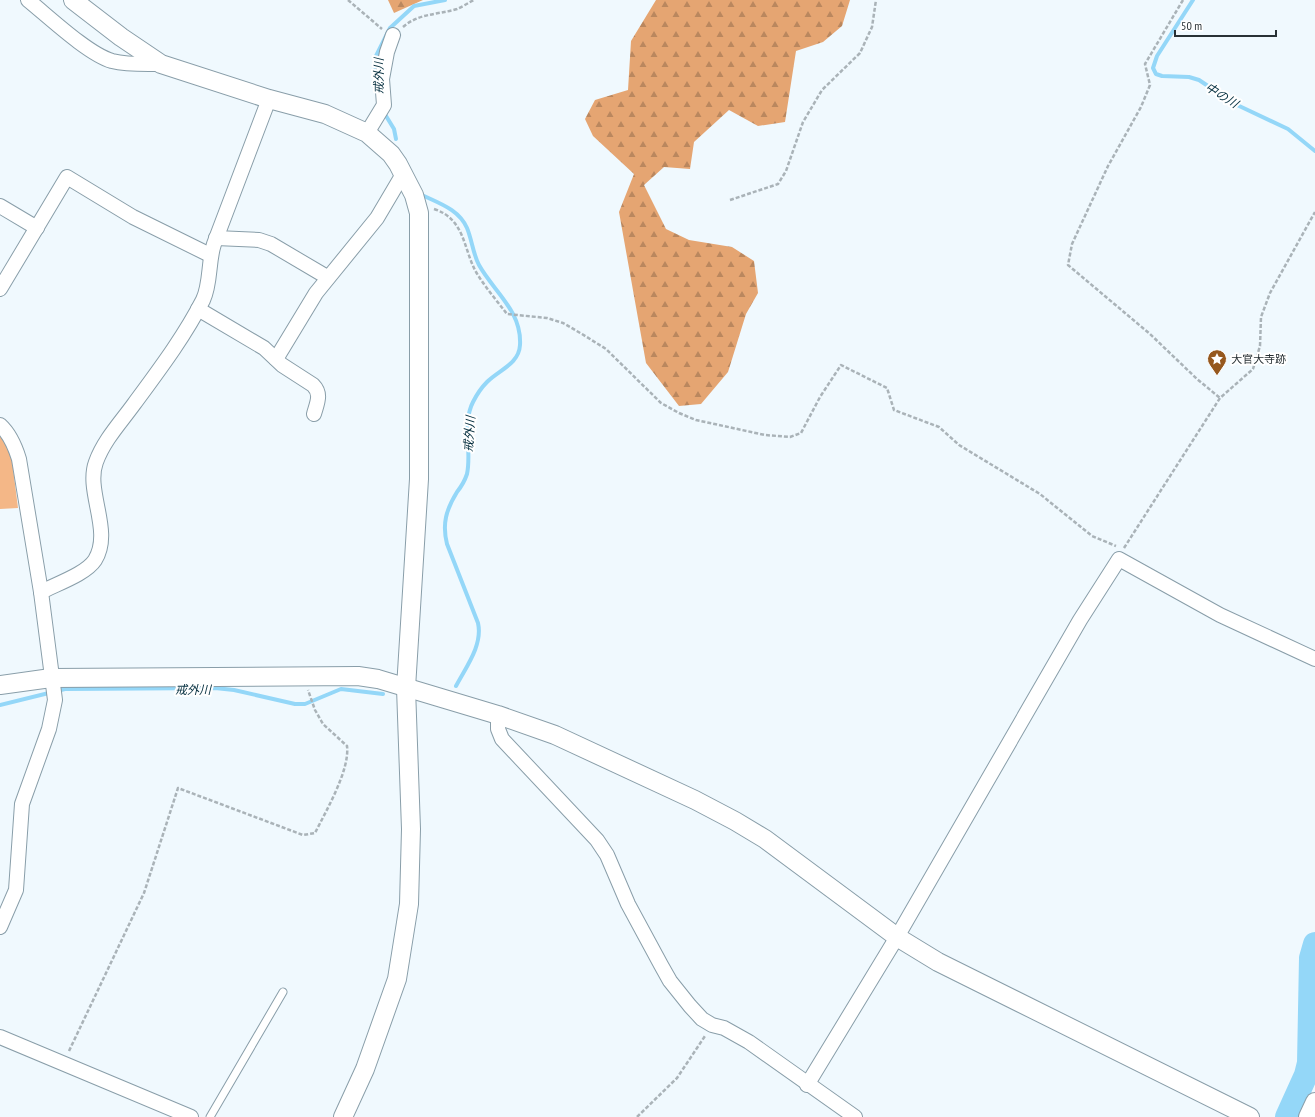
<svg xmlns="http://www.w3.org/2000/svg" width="1315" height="1117" font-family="'PT Sans Narrow','Noto Sans JP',sans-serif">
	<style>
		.forest { fill: url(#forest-firs) }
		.green { fill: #f4b787 }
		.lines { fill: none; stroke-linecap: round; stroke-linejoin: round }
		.stream { stroke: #94d7f8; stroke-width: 4 }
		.river { stroke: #94d7f8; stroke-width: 24 }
		.service-casing { stroke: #899ea9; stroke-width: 9 }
		.minor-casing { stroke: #899ea9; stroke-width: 16 }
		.tertiary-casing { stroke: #899ea9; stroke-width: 20 }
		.path { stroke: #aab3b8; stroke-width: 2.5; stroke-dasharray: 4 2; stroke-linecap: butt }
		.service { stroke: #fff; stroke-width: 7 }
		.minor { stroke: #fff; stroke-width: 14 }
		.tertiary { stroke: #fff; stroke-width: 18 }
		.labels { text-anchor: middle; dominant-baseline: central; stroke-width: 4; stroke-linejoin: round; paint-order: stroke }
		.poi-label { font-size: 11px; fill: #283135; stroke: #fff; text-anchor: start }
		.water-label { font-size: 12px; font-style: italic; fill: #063040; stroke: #fff }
	</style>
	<defs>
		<pattern id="forest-firs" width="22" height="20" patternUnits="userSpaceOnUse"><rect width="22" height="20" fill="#e5a572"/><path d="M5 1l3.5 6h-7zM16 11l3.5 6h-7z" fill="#ba875e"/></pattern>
	</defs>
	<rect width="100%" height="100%" fill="#f0f9fe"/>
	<!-- forest -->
	<g class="forest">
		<path d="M388,0H423L394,13Z"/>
		<path d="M656,0H850L842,26L823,42L796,51L785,122L758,126L729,110L694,142L690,169L664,167L644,185L666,229L689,240L732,247L754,261L758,293L746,314L728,372L701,404L679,406L646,363L619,212L634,174L593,136L585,119L595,100L628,90L631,41Z"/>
	</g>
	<!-- green -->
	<path class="green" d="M0,430L11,452L18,508L0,509Z"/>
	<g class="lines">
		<!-- stream -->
		<g class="stream">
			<path d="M1193,0L1157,56L1153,68L1156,74L1162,76L1189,77L1199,80L1235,104L1288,129L1315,151"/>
			<path d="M376,81L375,58L390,28L414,6L445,0"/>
			<path d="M383,111L394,129L396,139"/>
			<path d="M424,196C441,204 459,210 467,228C472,240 473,254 479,265C494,292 522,311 520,345C519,364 499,370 487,382C481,388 477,394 473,402C462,423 472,451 467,474C465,480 461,487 457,492C446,510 442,524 447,544L478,623C483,645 466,667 456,686"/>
			<path d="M0,705L65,689L215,688L234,690L295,704H305L341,689L383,694"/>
		</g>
		<!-- river -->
		<path class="river" d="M1287,1117L1306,1075L1309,1063L1311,958L1315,944"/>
		<!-- service casing -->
		<g class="service-casing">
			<path id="service" d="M210,1117L283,992"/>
		</g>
		<!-- minor casing -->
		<g class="minor-casing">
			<g id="minor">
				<path d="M28,0C49,17 88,54 112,61C128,65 145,64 161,64"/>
				<path d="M367,133L384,105L382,79L387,52L393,35"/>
				<path d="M0,206L37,228"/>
				<path d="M216,238L259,240L271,244L327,277"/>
				<path d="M0,289L67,177L133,217L210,255"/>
				<path d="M198,309L264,348L282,365L313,385C322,394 317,403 314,414"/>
				<path d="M276,359L316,293L377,218L403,174"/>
				<path d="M0,425C10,434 15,446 19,459L41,592L55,700L49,729L22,804L16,890L0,927"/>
				<path d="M41,592C56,584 86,574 95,560C113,531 85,491 96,462C104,440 121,422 134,404C159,370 184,337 203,300C211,283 208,262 214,244L269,99"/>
				<path d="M498,715V729L502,739L597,840L607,855L628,904L661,965L670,981L690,1006L702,1019L712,1025L724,1028L749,1042L855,1117"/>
				<path d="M0,1037L191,1117"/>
				<path d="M807,1085L897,937L1080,620L1119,559L1220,615L1315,659"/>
			</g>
		</g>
		<!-- tertiary casing -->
		<g class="tertiary-casing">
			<g id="tertiary">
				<path d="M73,0L121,37L161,64L269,99L325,114L367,133L391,154L398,164L414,195L419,213V479L406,688L411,829L409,904L397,979L365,1069L343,1117"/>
				<path d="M0,685L51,678L358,676L378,679L498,715L555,735L695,800L735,821L765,839L897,937L938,962L1250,1117"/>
				<path d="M1308,1117L1315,1102"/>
			</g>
		</g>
		<!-- path -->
		<g class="path">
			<path d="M348,0L382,29"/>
			<path d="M1183,0L1145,64L1150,85L1141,107L1108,166L1072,244L1068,265L1150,334L1197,379L1220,398"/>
			<path d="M403,27C419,13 437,15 457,9C462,7 468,3 474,0"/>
			<path d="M730,200L778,184L786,171L803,122L822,90L860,53L872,27L876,0"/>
			<path d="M434,209C465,219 463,248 476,272C485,287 497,301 507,314L547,318L563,323L582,334L606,349L661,403L679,413L696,420L765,435L790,437L801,433L820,397L841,365L887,388L894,410L939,427L959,445L1040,494L1092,536L1116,546"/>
			<path d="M1124,548L1220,398L1253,369L1260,346L1261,317L1270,293L1315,212"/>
			<path d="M69,1051L144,893L178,788L303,835L315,833C326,811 350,770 347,746L323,724L315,710L308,690"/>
			<path d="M637,1117L677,1078L705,1036"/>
		</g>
		<!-- service -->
		<use href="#service" class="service"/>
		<!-- minor -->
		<use href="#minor" class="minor"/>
		<!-- tertiary -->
		<use href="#tertiary" class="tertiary"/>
	</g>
	<!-- icons -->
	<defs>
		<g id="sight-pin" transform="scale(1)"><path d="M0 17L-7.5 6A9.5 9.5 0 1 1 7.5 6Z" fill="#96581e" stroke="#fff"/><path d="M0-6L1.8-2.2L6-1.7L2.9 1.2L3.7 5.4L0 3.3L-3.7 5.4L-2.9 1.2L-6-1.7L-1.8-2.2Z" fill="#fff"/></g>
	</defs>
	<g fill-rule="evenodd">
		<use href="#sight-pin" x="1217" y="359"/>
	</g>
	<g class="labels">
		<!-- poi labels -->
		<g class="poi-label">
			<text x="1231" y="359">大官大寺跡</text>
		</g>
		<!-- water labels -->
		<g class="water-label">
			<text transform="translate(378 76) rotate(-90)">戒外川</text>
			<text transform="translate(1222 95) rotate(32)">中の川</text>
			<text transform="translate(469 434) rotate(-86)">戒外川</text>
			<text x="193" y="689">戒外川</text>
		</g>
	</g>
	<!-- scale -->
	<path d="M1175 30v6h101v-6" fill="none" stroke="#283135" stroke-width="2"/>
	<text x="1181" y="30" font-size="12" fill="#283135" stroke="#ffffff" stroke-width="3" paint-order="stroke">50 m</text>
</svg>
